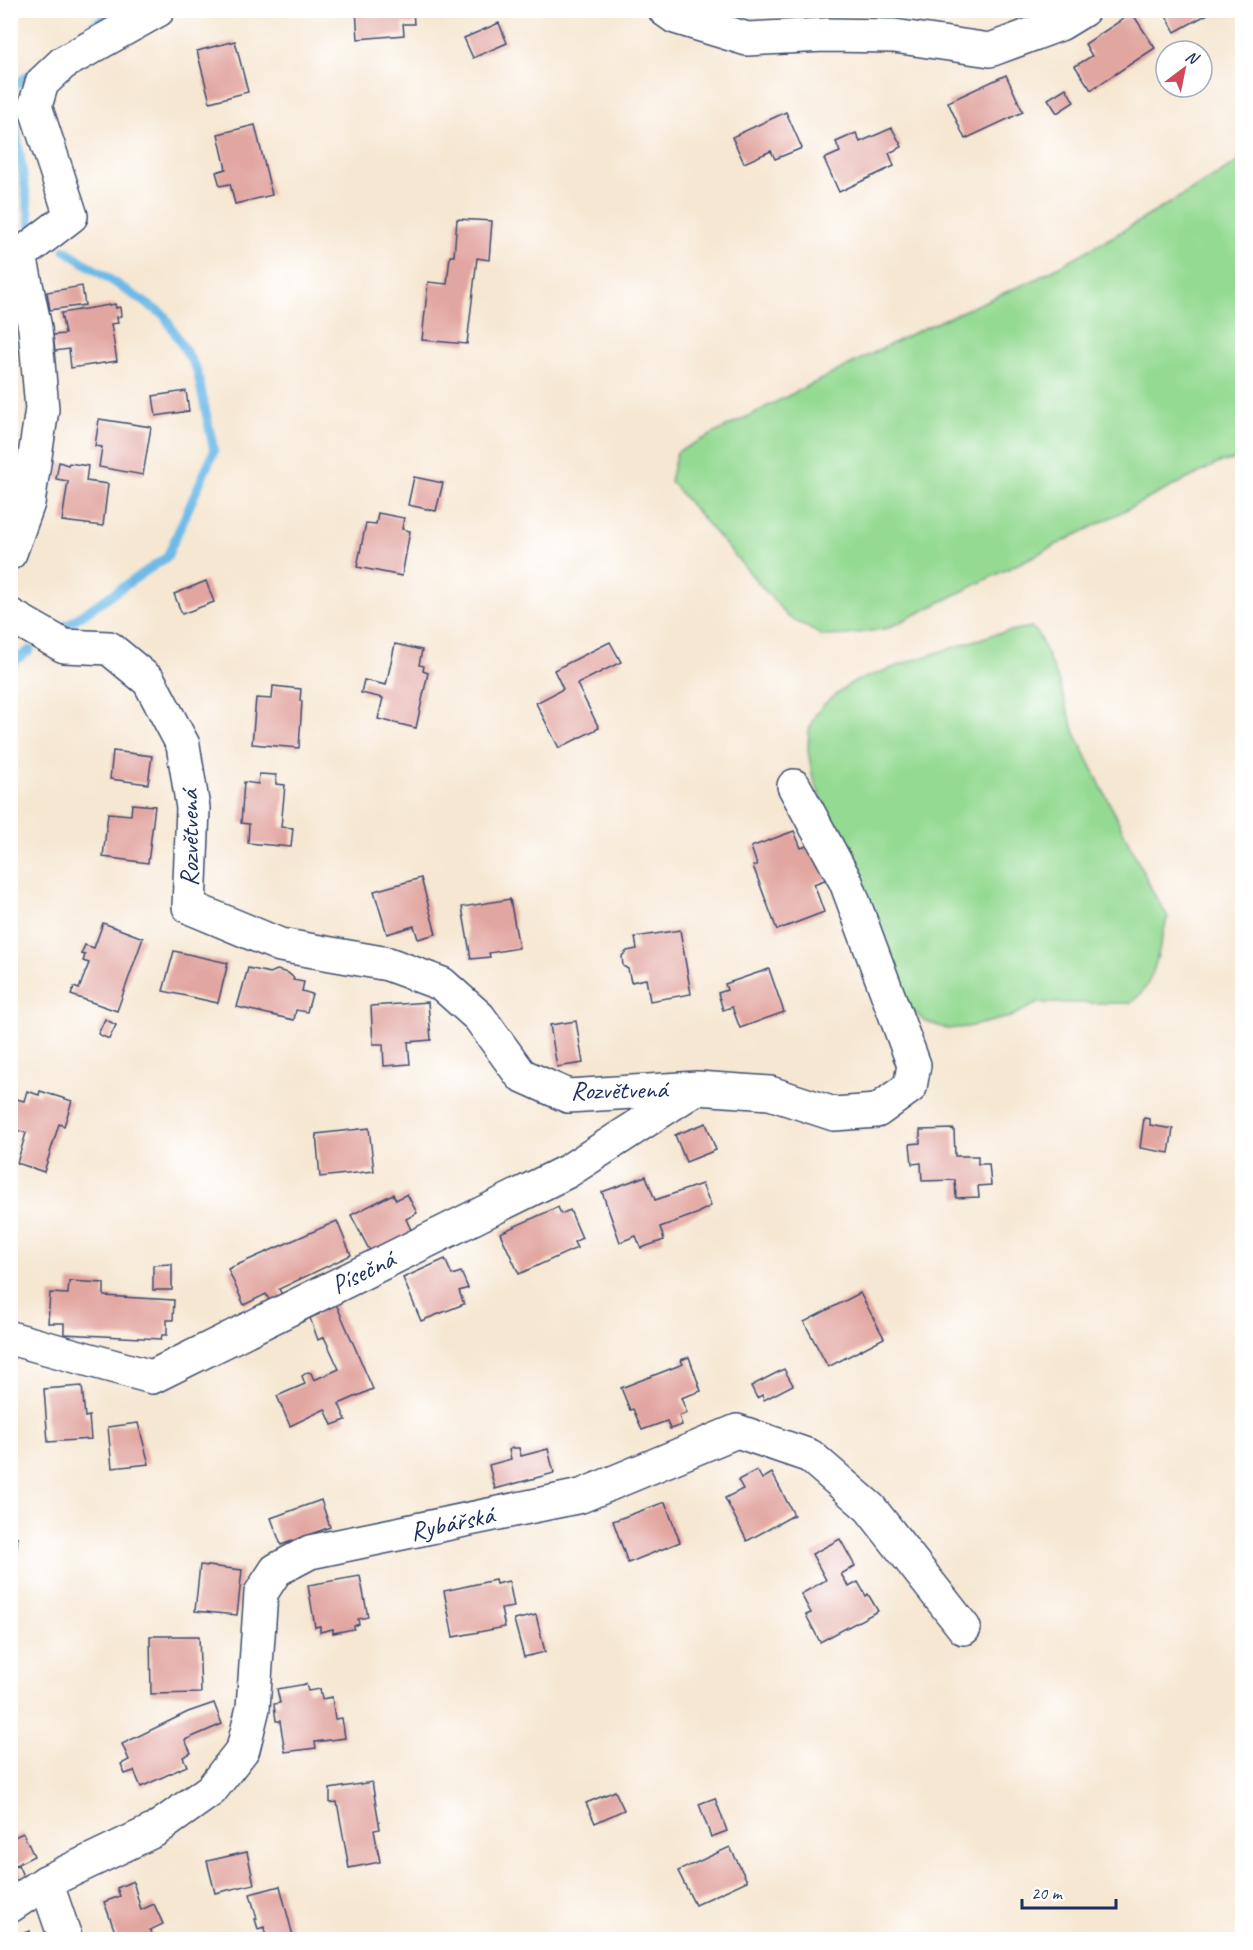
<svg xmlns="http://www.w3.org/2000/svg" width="1253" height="1950" font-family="Caveat,sans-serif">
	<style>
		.green { fill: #95da93; stroke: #588478; stroke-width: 1.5 }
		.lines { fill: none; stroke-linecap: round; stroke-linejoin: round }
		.stream { stroke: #6dbae7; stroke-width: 9 }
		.building { fill: #e2a6a0 }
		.street-casing { stroke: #3c4b6f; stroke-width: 36 }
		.street { stroke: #fff; stroke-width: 33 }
		.labels { text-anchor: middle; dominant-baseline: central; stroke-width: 5; stroke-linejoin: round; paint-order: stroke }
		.street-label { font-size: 26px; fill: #1b2f5e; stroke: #fff }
	</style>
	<rect width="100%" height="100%" fill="#fff"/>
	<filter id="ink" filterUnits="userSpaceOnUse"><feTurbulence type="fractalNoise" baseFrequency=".0167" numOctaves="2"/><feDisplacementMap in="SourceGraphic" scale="12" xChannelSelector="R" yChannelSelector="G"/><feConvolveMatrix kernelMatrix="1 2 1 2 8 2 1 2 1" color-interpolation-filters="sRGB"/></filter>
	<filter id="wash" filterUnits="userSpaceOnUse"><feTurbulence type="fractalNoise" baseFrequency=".008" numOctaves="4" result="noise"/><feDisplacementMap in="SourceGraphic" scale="24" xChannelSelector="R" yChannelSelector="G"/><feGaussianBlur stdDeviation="1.35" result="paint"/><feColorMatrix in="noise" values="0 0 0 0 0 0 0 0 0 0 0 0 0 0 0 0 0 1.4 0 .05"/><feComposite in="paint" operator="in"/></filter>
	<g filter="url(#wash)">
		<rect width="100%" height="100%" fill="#f6e7d2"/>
		<!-- green -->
		<g class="green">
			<path d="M1242,160V458L1219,463L1034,556L888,628L847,635L823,636L788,617L670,481L677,452L913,333L1036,279L1114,236Z"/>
			<path d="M1031,627L1037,632L1057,677L1075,733L1154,894L1168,917C1158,944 1157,989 1129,1003H1038L1010,1017L967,1027L947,1029L925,1021L910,1009L841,856L812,773L808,750L809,731L814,717L823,705L851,683L908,662L995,634Z"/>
		</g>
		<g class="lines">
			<!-- stream -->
			<g class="stream">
				<path d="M77,38L114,10"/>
				<path d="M10,89L38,68"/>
				<path d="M10,90L31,227"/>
				<path d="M58,631L167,557L214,451L197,370L164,315L65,250"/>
				<path d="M10,667L16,660L30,650"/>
			</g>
		</g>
		<g id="blocks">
			<!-- building -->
			<g class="building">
				<path d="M356,10H413L414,24H403L404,35L358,39Z"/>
				<path d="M1163,10H1215L1175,32Z"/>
				<path d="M1132,13L1155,48L1091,90L1075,66L1092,56L1085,44Z"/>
				<path d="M499,23L507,43L473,58L464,38Z"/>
				<path d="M235,41L248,92L210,102L197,51Z"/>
				<path d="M1006,75L1023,112L965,139L948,102Z"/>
				<path d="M1066,88L1074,102L1057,113L1048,99Z"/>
				<path d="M786,112L802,148L775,159L771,151L744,163L732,137Z"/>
				<path d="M255,125L272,195L235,204L230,184L220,186L216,172L226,169L218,134Z"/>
				<path d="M892,128L902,147L889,153L894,166L839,192L824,159L840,152L836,142L856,133L860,142Z"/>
				<path d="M457,219L492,221L489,260L477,258L467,344L422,340L428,282L447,284L450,256H454Z"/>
				<path d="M82,286L85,305L50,310L47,292Z"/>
				<path d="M115,304L116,308L120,307L121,316L117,317L118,323L111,324L117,361L71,368L69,349L55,351L53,335L65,334L61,313Z"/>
				<path d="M186,391L189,411L156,416L153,396Z"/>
				<path d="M99,419L151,427L143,475L99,467L102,447L95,446Z"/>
				<path d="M59,462L68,465L69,463L88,466L86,481L108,484L103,526L62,521L68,481L56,479Z"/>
				<path d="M414,477L443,483L436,511L408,505Z"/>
				<path d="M378,513L404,518L402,529L410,531L402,576L357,567L366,523L376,524Z"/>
				<path d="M206,581L214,602L182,614L174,594Z"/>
				<path d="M610,642L621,662L577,684L599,728L559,748L536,703L563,689L554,670Z"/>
				<path d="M395,644L422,650L419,665L424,666L423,671L428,673L416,728L378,719L383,698L361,693L364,680L386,685Z"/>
				<path d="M273,686L301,689L300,701H302L299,748L252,744L256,698L272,699Z"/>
				<path d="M113,751L152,756L148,784L110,779Z"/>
				<path d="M259,774L276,775V784L285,785L281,827L293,828L291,847L248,843L249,824L241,823L244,782L258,784Z"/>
				<path d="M132,804L155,806L148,863L103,857L108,813L131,815Z"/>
				<path d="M794,831L801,848L814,843L830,878L814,884L824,912L777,930L753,866L757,865L751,847Z"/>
				<path d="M421,878L436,934L418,939L414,926L387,934L374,891Z"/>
				<path d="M510,899L519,948L489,953L490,957L471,959L462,907Z"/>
				<path d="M103,923L143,938L117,1011L71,995L74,987L79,989L89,963L83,961L85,955L81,954L85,945L94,948Z"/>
				<path d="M680,930L691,994L650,1001L646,979L631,982L628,969L623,966L622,956L627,951L637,949L635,937Z"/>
				<path d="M174,951L228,963L218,1003L163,991Z"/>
				<path d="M248,968L270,973L277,970L288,973L294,978L293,980L304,982L302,991L312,994L307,1012L296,1010L294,1020L237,1007Z"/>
				<path d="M769,969L784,1012L740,1028L732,1007L723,1010L718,993L727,990L725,984Z"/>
				<path d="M428,1002L431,1040L408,1042L410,1064L384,1066L383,1044H373L371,1006Z"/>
				<path d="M105,1019L116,1025L109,1039L98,1034Z"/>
				<path d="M576,1021L583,1063L557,1067L550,1025Z"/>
				<path d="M27,1091L39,1095L40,1091L72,1101L64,1126L59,1124L44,1172L17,1163L26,1133L10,1128V1097L24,1101Z"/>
				<path d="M1144,1118L1150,1119V1125L1173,1129L1169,1153L1140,1148Z"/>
				<path d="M706,1123L716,1150L686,1162L675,1135Z"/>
				<path d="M369,1128L374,1171L320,1177L316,1134Z"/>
				<path d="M954,1129L955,1156H978V1164H989L991,1185L978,1186L979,1197L956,1198L955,1180L922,1181L921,1163L912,1164L910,1144L920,1143V1130Z"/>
				<path d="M646,1176L655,1200L702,1184L711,1206L699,1212V1213L660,1227L664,1240L641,1248L636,1236L620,1242L602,1192Z"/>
				<path d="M393,1194L396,1200L407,1194L417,1213L406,1219L413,1234L372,1255L351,1215Z"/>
				<path d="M558,1207L561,1214L570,1210L582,1238L574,1242L577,1248L519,1274L500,1233Z"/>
				<path d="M337,1221L351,1255L279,1289L284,1298L271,1304L266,1294L244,1305L228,1269Z"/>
				<path d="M445,1259L452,1275L461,1272L468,1288L459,1291L464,1304L421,1321L403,1278Z"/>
				<path d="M172,1264V1290H153V1265Z"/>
				<path d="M69,1281L104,1283V1296L174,1300L173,1320H167V1335H162L161,1339L64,1334V1323H48L50,1293L68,1294Z"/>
				<path d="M860,1293L884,1338L828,1367L804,1322Z"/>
				<path d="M333,1297L373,1389L339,1404L346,1420L332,1425L325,1409L290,1426L277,1396L305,1384L302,1376L308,1372L311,1373L314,1380L339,1369L324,1337L318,1340L310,1318L319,1314L315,1305Z"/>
				<path d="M689,1357L701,1391L681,1398L687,1413L679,1416L682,1425L670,1429L667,1421L642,1430L633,1409L630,1410L621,1388L683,1364L681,1360Z"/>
				<path d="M784,1369L793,1385L764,1400L762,1395L757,1398L751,1386Z"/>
				<path d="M82,1386L85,1417L89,1416L91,1439L48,1442L44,1389Z"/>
				<path d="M138,1423L149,1464L112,1468L108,1427Z"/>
				<path d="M512,1448H519L521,1456L548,1449L554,1473L495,1489L489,1465L511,1459L509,1450Z"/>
				<path d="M757,1470L762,1479L772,1473L794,1515L747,1541L725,1498L743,1489L738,1480Z"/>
				<path d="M321,1500L330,1527L281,1545L271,1518Z"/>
				<path d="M665,1502L680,1542L628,1563L613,1521Z"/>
				<path d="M10,1536L18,1537L12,1584L10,1583Z"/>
				<path d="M840,1539L855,1566L841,1574L849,1587L858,1582L866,1596L868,1594L878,1611L820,1642L806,1615L811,1613L801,1594L826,1580L812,1554Z"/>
				<path d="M200,1565L242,1570L237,1615L195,1611Z"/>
				<path d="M360,1576L368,1617L358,1619L359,1624L354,1626V1629L333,1633V1629L320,1632V1626L315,1627L308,1585Z"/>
				<path d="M495,1580L496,1584L509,1581L514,1607L501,1609L505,1627L453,1637L444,1591Z"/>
				<path d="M536,1615L545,1652L524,1657L514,1620Z"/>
				<path d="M150,1636H199L201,1693L151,1694Z"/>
				<path d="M306,1684L308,1691L320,1689L322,1699L332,1697L335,1719L342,1718L345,1738L315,1742L316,1748L285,1752L280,1721H276L274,1704L280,1703L277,1689Z"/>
				<path d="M214,1703L222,1724L185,1740L191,1753L183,1757L187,1766L141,1787L134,1771L125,1774L121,1764L129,1760L122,1744L188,1712Z"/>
				<path d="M372,1782L380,1829L374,1830L380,1862L349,1868L337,1802L330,1803V1789Z"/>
				<path d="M615,1791L624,1810L595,1823L586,1803Z"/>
				<path d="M715,1798L727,1831L711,1837L699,1804Z"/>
				<path d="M23,1833L34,1856L10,1868V1839Z"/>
				<path d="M730,1847L747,1881L695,1905L678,1871Z"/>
				<path d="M247,1852L254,1884L215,1893L207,1861Z"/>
				<path d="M18,1865L24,1878L10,1885V1869Z"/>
				<path d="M133,1881L141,1910L154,1904L163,1924L150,1930L155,1940H118L104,1902L120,1896L117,1888Z"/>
				<path d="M280,1886L294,1940H267L264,1927L258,1929L255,1919H257L250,1894Z"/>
				<path d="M30,1931L33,1940H10V1939Z"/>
			</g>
		</g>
	</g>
	<g filter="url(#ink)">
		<use href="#blocks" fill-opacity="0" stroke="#3c4b6f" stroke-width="1.5"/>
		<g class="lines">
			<!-- street casing -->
			<g class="street-casing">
				<g id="street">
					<path d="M665,10L675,17L747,39L825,35L894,36L990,50L1060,24L1083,10"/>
					<path d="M10,553L28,503L42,409L35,328L20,255L71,216L35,106L42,83L63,63L158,10"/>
					<path d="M10,615L64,646L109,648L149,681L183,745L193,808L189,907L280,945L388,964L442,984L479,1017L521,1075L568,1096L697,1088L770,1093L834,1114L877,1111L910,1087L914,1065L846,882L794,786"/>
					<path d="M10,1338L152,1377L568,1171L695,1089"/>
					<path d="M46,1882L66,1940"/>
					<path d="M10,1906L46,1882L155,1830L211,1790L243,1749L253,1708L261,1593L276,1570L310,1552L581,1496L737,1431L810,1456L870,1508L964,1628"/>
				</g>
			</g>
			<!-- street -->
			<use href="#street" class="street"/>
		</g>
	</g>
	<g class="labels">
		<!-- street labels -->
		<g class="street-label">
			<text transform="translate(189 838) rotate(-90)">Rozvětvená</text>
			<text transform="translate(619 1090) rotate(-1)">Rozvětvená</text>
			<text transform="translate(363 1272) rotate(-26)">Písečná</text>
			<text transform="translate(452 1523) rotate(-12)">Rybářská</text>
		</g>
	</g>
	<!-- margin -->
	<rect width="1253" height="1950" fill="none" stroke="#fff" stroke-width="36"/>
	<!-- north arrow -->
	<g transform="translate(1184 69) rotate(32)"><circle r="28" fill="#ffffff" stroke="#a4acbf" stroke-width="1.5"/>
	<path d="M0-4.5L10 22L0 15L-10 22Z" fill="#d1495b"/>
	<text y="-9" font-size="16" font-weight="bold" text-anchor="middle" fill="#1b2f5e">N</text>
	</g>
	<!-- scale -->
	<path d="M1022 1899v9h94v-9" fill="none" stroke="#1b2f5e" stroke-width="3"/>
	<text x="1031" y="1899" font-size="18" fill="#1b2f5e" stroke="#ffffff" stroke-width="4.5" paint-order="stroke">20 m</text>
</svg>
